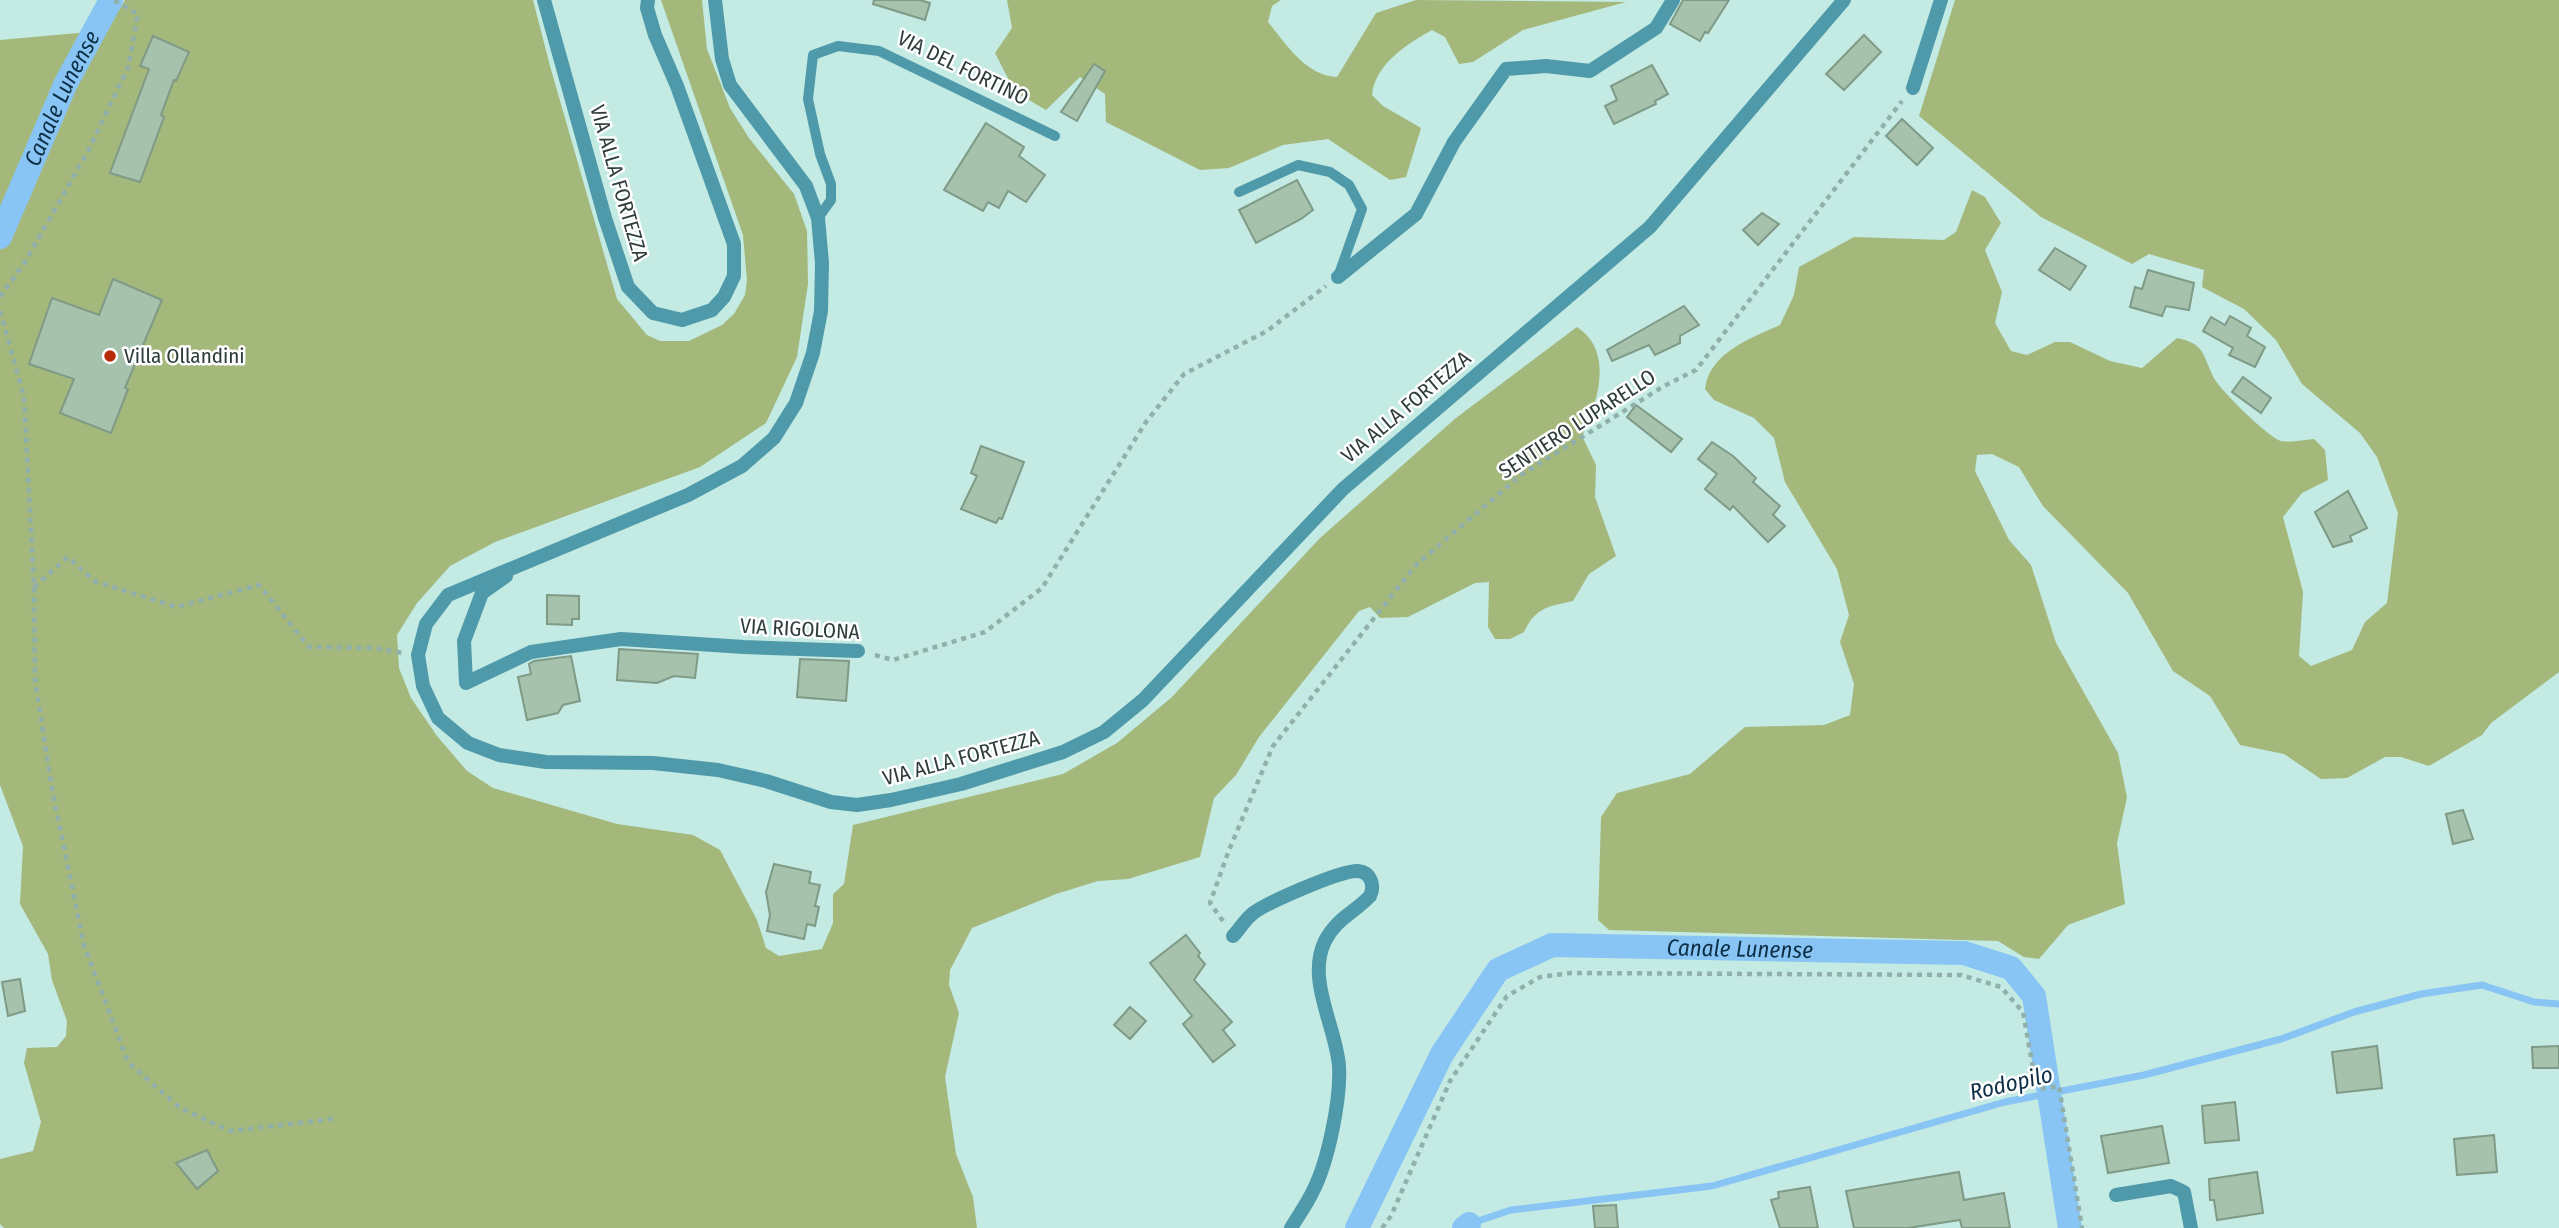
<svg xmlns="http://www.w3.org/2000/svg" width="2559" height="1228" font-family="'Fira Sans Condensed',sans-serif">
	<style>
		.green { fill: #a4b87b }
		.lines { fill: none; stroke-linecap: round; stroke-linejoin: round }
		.stream { stroke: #89c5f4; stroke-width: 7 }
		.canal { stroke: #89c5f4; stroke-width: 24 }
		.building { fill: #a6c2ad; stroke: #7f9a86; stroke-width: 2 }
		.path { stroke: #91b0ab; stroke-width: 4.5; stroke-dasharray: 5 5; stroke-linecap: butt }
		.service { stroke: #4f9aaa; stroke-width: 10 }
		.minor { stroke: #4f9aaa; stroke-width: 14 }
		.poi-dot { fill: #b72c0a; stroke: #fff; stroke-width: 2.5 }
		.labels { text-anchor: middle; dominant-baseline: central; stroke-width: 5; stroke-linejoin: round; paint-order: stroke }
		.street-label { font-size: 21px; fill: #2f3e3c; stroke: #fff }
		.poi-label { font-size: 21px; fill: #2f3e3c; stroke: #fff; text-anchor: start }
		.water-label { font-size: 23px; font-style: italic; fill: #0d2f46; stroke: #fff }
	</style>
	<rect width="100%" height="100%" fill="#c3eae3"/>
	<!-- green -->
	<g class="green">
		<path d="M125,0H533L550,66L617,299L647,335L660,341H689L722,325L734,314L745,295L747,280L743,235L661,0H702L707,49L730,108L749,138L794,194L807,231L808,284L797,357L766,423L700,467L495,542L450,566L417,603L397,635L399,668L411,698L437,736L467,771L493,788L617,824L693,835L720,850L757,920L766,948L779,956L822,949L833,923V894L844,884L853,825L1063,774L1117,743L1172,697L1320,538L1456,418L1577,327C1615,352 1597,403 1582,436L1596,465L1595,497L1616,556L1589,574L1573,601C1547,607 1536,607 1524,632L1510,639H1495L1488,627L1489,582L1475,583L1408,617L1380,618L1370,607L1359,611L1259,737L1236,775L1214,798L1200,857L1128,879L1098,881L1056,894L972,928L950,970L949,985L959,1013L945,1077L956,1154L973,1197L977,1228H4L0,1224V1159L33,1151L41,1122L24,1063L27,1048L57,1047L66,1036L67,1021L52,980L48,954L20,904L23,846L0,785V40L89,32L114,18Z"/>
		<path d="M1007,0H1281L1272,6L1268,22C1287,45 1305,75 1337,77L1376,13L1416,0L1626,2L1523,30L1473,62L1459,64L1445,37L1432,30C1407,44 1375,64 1372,95L1383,106L1421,128L1406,177L1390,180L1328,139L1283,145L1229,168L1200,170L1106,122L1105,94L1080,77L1046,110L1015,92L995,53L1012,28Z"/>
		<path d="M1955,0H2559V672L2491,723L2482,735L2429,766L2401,757H2385L2347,778L2321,779L2284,754L2240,745L2210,696L2173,671L2128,593L2043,506L2019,467L1992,454L1977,455L1975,471L2009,540L2031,565L2056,643L2118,753L2127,797L2117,843L2125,904L2068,925L2039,959L2024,957L1998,941L1609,930L1598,920L1601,817L1617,793L1690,774L1745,727L1824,725L1850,715L1854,684L1840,642L1849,615L1837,569L1785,482L1774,438L1754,418L1714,400L1705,389C1709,353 1751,338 1780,325L1794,295L1799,267L1854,237L1944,240L1956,232L1972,190L1985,197L2001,223L1985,250L2002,292L1995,323L2011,351L2027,355L2055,342H2070L2110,361L2142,368L2177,338C2206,344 2202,355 2214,378C2220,390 2269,438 2281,441C2290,443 2304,440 2314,439L2325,450L2328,480L2302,493L2283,517L2303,592L2299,656L2311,666L2352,650L2365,622L2387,603L2398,513L2377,457L2360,433L2302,384L2276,340L2244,309L2202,287L2204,270L2149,254L2132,264L2041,217L1919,116Z"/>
	</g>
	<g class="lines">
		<!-- stream -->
		<path class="stream" d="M1469,1224L1511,1210L1712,1186L2005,1102L2144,1075L2281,1039L2354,1012L2421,994L2482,985L2534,1002L2559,1004"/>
		<!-- canal -->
		<g class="canal">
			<path id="s1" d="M0,237L66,83L111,0"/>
			<path id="s2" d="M1357,1228L1442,1054L1498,970L1552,945L1964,953L2011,968L2034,996L2070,1228"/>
			<path d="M1464,1228L1469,1224"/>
		</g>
	</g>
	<!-- building -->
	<g class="building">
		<path d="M874,0H920L930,3L925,20L873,4Z"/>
		<path d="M1683,0H1729L1708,33L1705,32L1700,41L1670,24Z"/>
		<path d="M1864,35L1881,52L1844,90L1826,74Z"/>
		<path d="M153,36L189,52L176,81L174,80L161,115L164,117L140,182L110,173L149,69L140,66Z"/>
		<path d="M1094,64L1105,71L1077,121L1061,112Z"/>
		<path d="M1652,65L1668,94L1655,101L1656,104L1614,124L1605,106L1617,100L1611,86Z"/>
		<path d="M1902,119L1933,148L1917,165L1886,136Z"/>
		<path d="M986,123L1024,147L1019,156L1045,175L1026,202L1008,191L999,208L988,202L983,211L944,190Z"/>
		<path d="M1297,180L1313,210L1301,219L1256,243L1239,210Z"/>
		<path d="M1762,213L1779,224L1758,245L1743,230Z"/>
		<path d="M2055,248L2086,266L2070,290L2039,270Z"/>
		<path d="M2148,270L2194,283L2189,310L2166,306L2162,316L2130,307L2135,287L2142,289Z"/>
		<path d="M113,279L162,300L125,388L128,389L111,433L60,413L74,379L29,364L52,298L99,315Z"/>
		<path d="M1684,306L1699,325L1680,336V343L1655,355L1649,345L1612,361L1607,350Z"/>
		<path d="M2230,316L2251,328L2247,336L2265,347L2255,367L2229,355L2233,348L2203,331L2211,317L2225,325Z"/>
		<path d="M2243,377L2271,398L2261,413L2232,392Z"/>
		<path d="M1636,405L1682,439L1671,452L1627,417Z"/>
		<path d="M1712,442L1733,456L1756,478L1753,482L1780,506L1773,515L1785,526L1768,542L1733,506L1730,510L1705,489L1717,474L1698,459Z"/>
		<path d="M981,446L1024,462L1002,519L999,518L996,523L961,509L977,476L971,473Z"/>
		<path d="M2348,491L2367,528L2350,536L2352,541L2333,547L2315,512Z"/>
		<path d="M547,595L579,596V619H572V625L547,624Z"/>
		<path d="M619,649L698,654L695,678L674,676L657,683L617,680Z"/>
		<path d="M571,656L580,701L563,705L558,713L527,720L518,677L531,674L529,664L534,661Z"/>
		<path d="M800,659L849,661L846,701L797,697Z"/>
		<path d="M2463,810L2473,839L2453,844L2446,814Z"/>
		<path d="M774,864L811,872L809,883L820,885L815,906L819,907L815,926L807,924L804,939L767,931L770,915L766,892Z"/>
		<path d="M1186,935L1200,953L1198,956L1205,964L1194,980L1232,1022L1223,1030L1235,1045L1213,1062L1183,1024L1192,1016L1150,963Z"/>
		<path d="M20,979L25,1011L8,1016L2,982Z"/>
		<path d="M1130,1007L1146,1021L1130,1039L1114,1025Z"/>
		<path d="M2377,1046L2382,1088L2337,1093L2332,1052Z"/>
		<path d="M2559,1046V1068H2533L2532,1047Z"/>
		<path d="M2235,1102L2239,1140L2205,1143L2202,1106Z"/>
		<path d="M2162,1126L2169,1163L2108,1173L2101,1136Z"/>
		<path d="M2494,1135L2497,1172L2457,1175L2454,1139Z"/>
		<path d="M207,1150L218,1171L197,1189L176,1163Z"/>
		<path d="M1959,1172L1964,1200L2004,1193L2010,1228H1962L1960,1220L1908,1228H1854L1846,1191Z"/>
		<path d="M2257,1172L2263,1213L2217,1220L2214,1200H2210L2209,1179Z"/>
		<path d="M1810,1187L1818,1228H1780L1771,1200L1779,1198L1778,1192Z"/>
		<path d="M1616,1205L1618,1228H1595L1593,1206Z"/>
	</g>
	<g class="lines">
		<!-- path -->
		<g class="path">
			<path d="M0,297L25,262L87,153L128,68L138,14L113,0"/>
			<path d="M0,311L24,397L34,587L35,680L52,789L84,945L128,1062L180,1108L230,1131L333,1119"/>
			<path d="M34,587L68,557L94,581L176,607L259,585L309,647L375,648L403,653"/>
			<path d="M875,655L893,660L985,632L1042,588L1146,422L1184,374L1267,331L1326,286"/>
			<path d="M1223,921L1210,903L1229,850L1273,746L1416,565L1521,475L1664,386L1696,370L1902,101"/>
			<path d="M1382,1228L1391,1216L1450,1081L1507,996L1540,977L1571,973L1961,975L2001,987L2023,1012L2036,1085L2039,1089L2059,1086L2082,1228"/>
		</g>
		<!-- service -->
		<g class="service">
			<path d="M1239,192L1298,165L1330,172L1349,185L1362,209L1338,277"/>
			<path d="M818,218L831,200V184L820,154L808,99L813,55L838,46L879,51L1055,136"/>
		</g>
		<!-- minor -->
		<g class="minor">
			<path d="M544,0L605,218L628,287L653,313L682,320L712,310L724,297L734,276V244L677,86L655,35L647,8L648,0"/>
			<path d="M715,0L722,59L730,85L806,186L818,218L822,263L821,311L813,353L796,403L774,438L742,466L688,495L448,595L426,624L418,655L423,686L438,718L468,743L499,755L546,762L653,763L718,770L766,781L831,802L857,805L891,800L961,784L1063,752L1104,732L1143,700L1343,489L1650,227L1844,0"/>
			<path d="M1913,88L1941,0"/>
			<path d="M1338,277L1416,214L1454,142L1506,69L1546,66L1590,71L1656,28L1673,0"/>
			<path d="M506,576L482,593L464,641L466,683L531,652L621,639L744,647L858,651"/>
			<path d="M1233,936C1239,930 1244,921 1251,915C1263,904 1341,870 1358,871C1371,872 1375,886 1370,896C1354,913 1337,918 1325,941C1306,979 1336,1027 1339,1066C1341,1099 1328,1162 1313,1191C1307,1204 1298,1216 1291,1228"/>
			<path d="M2116,1195L2171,1186L2184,1192L2191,1228"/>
		</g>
	</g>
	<!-- markers -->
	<circle class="poi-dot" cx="110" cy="356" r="7"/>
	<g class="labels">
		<!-- street labels -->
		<g class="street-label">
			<text transform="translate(963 68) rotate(26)">VIA DEL FORTINO</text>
			<text transform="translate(619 183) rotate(74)">VIA ALLA FORTEZZA</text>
			<text transform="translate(1406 407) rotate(-40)">VIA ALLA FORTEZZA</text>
			<text transform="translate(1577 424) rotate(-33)">SENTIERO LUPARELLO</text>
			<text transform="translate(800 629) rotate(3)">VIA RIGOLONA</text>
			<text transform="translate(961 758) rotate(-15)">VIA ALLA FORTEZZA</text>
		</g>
		<!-- poi labels -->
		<g class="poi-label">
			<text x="124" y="356">Villa Ollandini</text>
		</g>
		<!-- water labels -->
		<g class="water-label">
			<text stroke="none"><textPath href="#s1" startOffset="152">Canale Lunense</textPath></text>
			<text stroke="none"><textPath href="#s2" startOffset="542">Canale Lunense</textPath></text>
			<text transform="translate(2011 1083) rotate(-13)">Rodopilo</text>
		</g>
	</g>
</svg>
